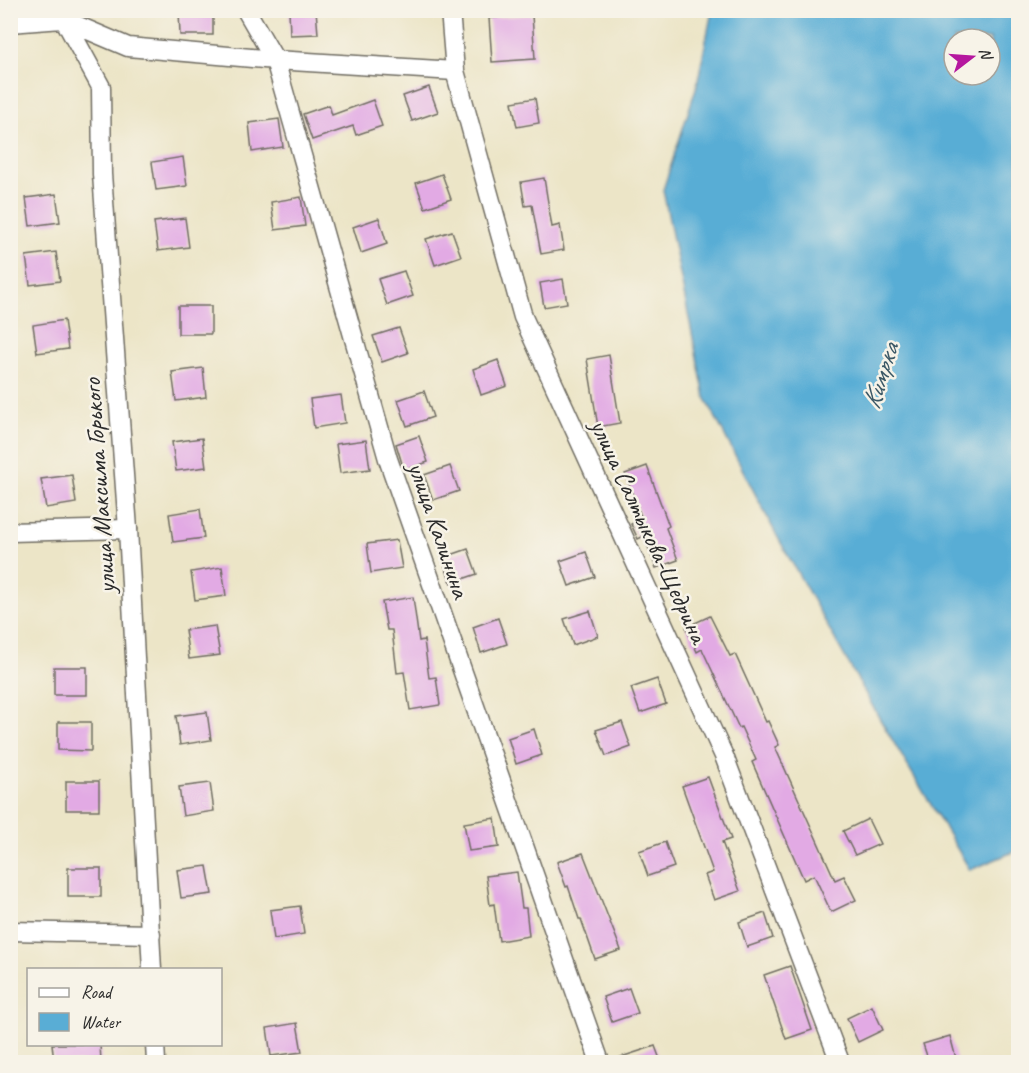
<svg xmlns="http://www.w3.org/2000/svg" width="1029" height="1073" font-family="Caveat,sans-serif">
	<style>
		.water { fill: #59add5; stroke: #426c80; stroke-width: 1.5; fill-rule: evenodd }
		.building { fill: #e2aae4 }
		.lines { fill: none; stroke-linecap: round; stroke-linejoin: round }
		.street-casing { stroke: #6f6c62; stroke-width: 21 }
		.street { stroke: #fff; stroke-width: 18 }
		.labels { text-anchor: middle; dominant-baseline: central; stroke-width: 5; stroke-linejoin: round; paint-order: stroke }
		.street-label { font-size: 26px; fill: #2b2b2b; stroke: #f7f3e8 }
		.water-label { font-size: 27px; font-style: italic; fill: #3b5866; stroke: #f7f3e8 }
	</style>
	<rect width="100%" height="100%" fill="#f7f3e8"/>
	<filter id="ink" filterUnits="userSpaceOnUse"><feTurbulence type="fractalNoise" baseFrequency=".0167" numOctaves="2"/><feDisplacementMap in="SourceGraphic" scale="12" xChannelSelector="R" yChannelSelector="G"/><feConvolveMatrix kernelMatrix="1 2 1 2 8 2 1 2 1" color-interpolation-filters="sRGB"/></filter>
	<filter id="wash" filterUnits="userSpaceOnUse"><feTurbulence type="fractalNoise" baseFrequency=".008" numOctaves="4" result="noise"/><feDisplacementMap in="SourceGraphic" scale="24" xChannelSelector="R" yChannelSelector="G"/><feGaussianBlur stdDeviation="1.35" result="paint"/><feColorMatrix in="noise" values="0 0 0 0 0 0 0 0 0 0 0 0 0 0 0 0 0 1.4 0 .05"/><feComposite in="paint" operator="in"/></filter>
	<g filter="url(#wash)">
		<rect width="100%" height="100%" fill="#ece5c7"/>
		<!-- water -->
		<path class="water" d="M712,11H1018V850L970,870L881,721L777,536L705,397L663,190L697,85ZM954,39H990V75H954Z"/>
		<g id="blocks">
			<!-- building -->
			<g class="building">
				<path d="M179,10H213V35H180Z"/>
				<path d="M289,10H316L318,34L290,35Z"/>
				<path d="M532,15L535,59L492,62L489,18Z"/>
				<path d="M429,87L438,112L412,121L403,96Z"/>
				<path d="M535,98L539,123L517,127L512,102Z"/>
				<path d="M373,100L382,126L356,135L353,126L312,140L303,114L329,105L332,115Z"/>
				<path d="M279,119L283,147L252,152L249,123Z"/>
				<path d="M183,157L187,186L156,190L152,162Z"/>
				<path d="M442,174L451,199L425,208L416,183Z"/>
				<path d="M544,178L552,227L560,225L564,250L541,254L532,205L525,206L521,182Z"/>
				<path d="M56,194L60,222L30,226L26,198Z"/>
				<path d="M301,197L305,226L275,230L271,202Z"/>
				<path d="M185,218L189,247L158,251L154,222Z"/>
				<path d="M379,218L387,244L361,253L353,227Z"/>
				<path d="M452,231L461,256L435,265L426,239Z"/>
				<path d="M56,252L60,281L30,285L26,256Z"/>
				<path d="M404,271L413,296L387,305L378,279Z"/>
				<path d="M563,279L567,303L544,307L540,283Z"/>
				<rect x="178" y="306" width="33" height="28"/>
				<path d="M64,320L68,349L37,353L33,325Z"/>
				<path d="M399,328L408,353L382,362L373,336Z"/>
				<path d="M609,355L620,423L598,427L587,359Z"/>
				<path d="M498,360L507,386L481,395L473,369Z"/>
				<path d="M203,368L206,397L176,401L172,372Z"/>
				<path d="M424,391L433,417L407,426L398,400Z"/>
				<path d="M341,395L345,423L314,428L310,399Z"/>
				<path d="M419,436L428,462L404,470L396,444Z"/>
				<path d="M202,438L206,467L176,471L172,442Z"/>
				<path d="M366,440L370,469L340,473L336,444Z"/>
				<path d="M450,466L459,491L433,500L424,475Z"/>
				<path d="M647,466L669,526L666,528L678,560L656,568L644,536L638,539L631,524L642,519L625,474Z"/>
				<path d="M72,475L76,503L46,508L41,479Z"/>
				<path d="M200,509L204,538L173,542L169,514Z"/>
				<path d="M397,540L402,568L371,573L367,544Z"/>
				<path d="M468,549L477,574L451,583L442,558Z"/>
				<path d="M586,552L595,577L569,586L560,561Z"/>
				<path d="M222,567L226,596L195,600L191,572Z"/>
				<path d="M413,597L419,641L424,640L429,678L436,677L440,705L410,710L404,672L397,673L392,630H387L382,602Z"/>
				<path d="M590,611L598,636L573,645L564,619Z"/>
				<path d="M710,616L730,656L735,654L766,722L768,721L779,745L775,747L835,880L844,876L856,900L831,912L814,875L804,880L752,762L756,760L741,727L739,728L702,649L697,652L686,627Z"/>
				<path d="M498,618L507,644L481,653L473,627Z"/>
				<path d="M215,626L220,655L189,659L185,630Z"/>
				<rect x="54" y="667" width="33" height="28"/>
				<path d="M657,679L666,704L640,713L631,688Z"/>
				<path d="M207,712L211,740L180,745L176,716Z"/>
				<path d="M58,722H91V751L58,750Z"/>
				<path d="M622,722L631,747L606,756L596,730Z"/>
				<path d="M534,729L542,755L516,764L508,738Z"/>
				<path d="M708,777L731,839L722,842L740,891L714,900L705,875L713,872L682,786Z"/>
				<rect x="66" y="781" width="33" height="29"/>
				<path d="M210,783L214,811L183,816L179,787Z"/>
				<path d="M495,818L499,847L469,851L464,823Z"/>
				<path d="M868,819L880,844L855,855L843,831Z"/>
				<path d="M665,842L674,867L648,876L639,851Z"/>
				<path d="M583,853L621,950L595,959L581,919H579L568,886L566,887L557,862Z"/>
				<path d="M207,866L212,894L181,898L177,870Z"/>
				<rect x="68" y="868" width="33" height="29"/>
				<path d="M517,872L522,908H526L529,936L499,941L494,904L490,905L486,876Z"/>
				<path d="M300,906L304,934L274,939L270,910Z"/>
				<path d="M765,913L773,938L747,947L739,922Z"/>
				<path d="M790,966L812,1030L786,1039L764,975Z"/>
				<path d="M629,988L638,1013L612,1022L603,997Z"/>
				<path d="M872,1006L883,1030L858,1042L847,1018Z"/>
				<path d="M297,1023L302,1052L271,1056L267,1028Z"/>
				<path d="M950,1036L957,1062H929L923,1044Z"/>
				<path d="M52,1044H100L101,1062H54Z"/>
				<path d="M655,1046L661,1062H613L612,1060Z"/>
			</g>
		</g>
	</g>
	<g filter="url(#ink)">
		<use href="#blocks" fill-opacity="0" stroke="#6f6c62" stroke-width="1.5"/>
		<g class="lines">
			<!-- street casing -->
			<g class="street-casing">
				<g id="street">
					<path d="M59,10L101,87L102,174L128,529L152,970"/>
					<path d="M246,10L275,60L388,459L600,1062"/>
					<path d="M450,10L455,71L523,317L724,756L840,1062"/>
					<path d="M10,23L62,19L128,47L275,60L455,71"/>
					<path d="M10,532L128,529"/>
					<path d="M10,931L151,934"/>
					<path d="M155,1044L156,1062"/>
				</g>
			</g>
			<!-- street -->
			<use href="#street" class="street"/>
		</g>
	</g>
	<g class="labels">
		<!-- street labels -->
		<g class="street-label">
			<text transform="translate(99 486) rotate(-94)">улица Максима Горького</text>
			<text transform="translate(439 530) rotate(71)">улица Калинина</text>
			<text transform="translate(649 531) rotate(65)">улица Салтыкова-Щедрина</text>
		</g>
		<!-- water labels -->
		<g class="water-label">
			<text transform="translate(880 376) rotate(-72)">Кимрка</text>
		</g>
	</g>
	<!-- margin -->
	<rect width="1029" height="1073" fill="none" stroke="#f7f3e8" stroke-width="36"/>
	<!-- legend -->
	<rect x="27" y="968" width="195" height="78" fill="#f7f3e8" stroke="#a5a39c" stroke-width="1.5"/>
	<rect x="39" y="988" width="30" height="9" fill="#ffffff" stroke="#a5a39c" stroke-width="1.5"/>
	<text x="81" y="998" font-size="18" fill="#2b2b2b">Road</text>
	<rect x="39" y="1013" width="30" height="18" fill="#59add5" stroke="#a5a39c" stroke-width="1.5"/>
	<text x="81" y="1028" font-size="18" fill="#2b2b2b">Water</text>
	<!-- north arrow -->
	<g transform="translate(972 57) rotate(73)"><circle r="28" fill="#f7f3e8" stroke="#a5a39c" stroke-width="1.5"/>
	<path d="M0-4.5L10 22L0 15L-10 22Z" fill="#b5179e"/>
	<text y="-9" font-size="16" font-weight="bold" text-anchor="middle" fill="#2b2b2b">N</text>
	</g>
</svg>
